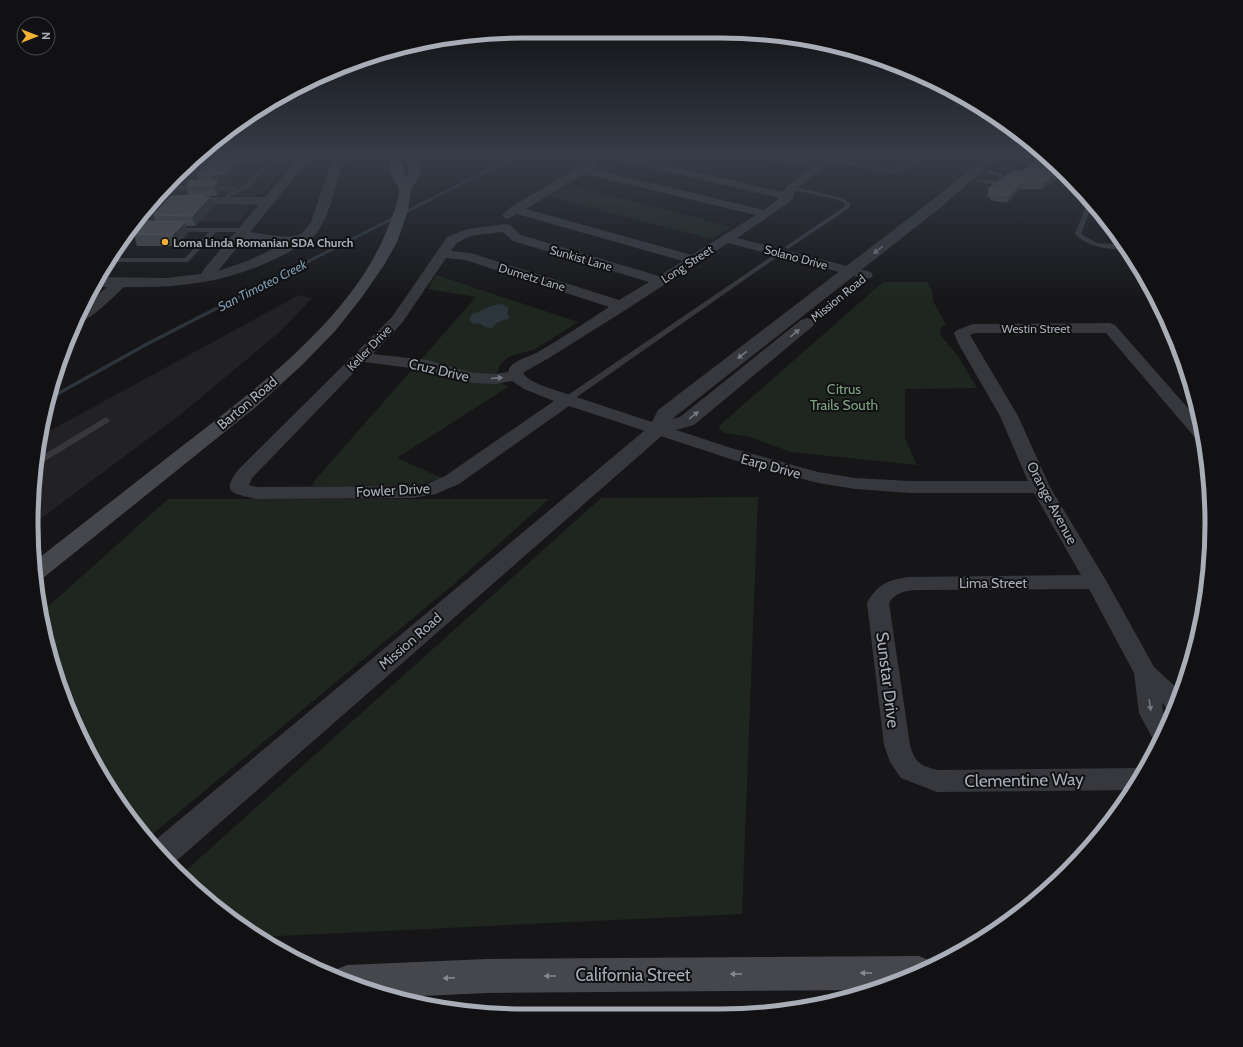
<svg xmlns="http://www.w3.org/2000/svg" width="1243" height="1047" font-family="Cabin,sans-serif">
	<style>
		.built { fill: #222225 }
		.green { fill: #1e261f }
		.water { fill: #2c353c }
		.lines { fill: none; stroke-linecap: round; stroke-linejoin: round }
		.stream-far2 { stroke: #2c353c; stroke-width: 3 }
		.stream-far1 { stroke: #2c353c; stroke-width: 3.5 }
		.stream { stroke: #2c353c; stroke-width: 4.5 }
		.service { fill: #37383d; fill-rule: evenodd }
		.minor { fill: #37383d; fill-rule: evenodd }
		.tertiary { fill: #37383d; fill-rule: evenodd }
		.secondary { fill: #45474d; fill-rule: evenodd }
		.wall { fill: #47494d }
		.shaded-wall { fill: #2f3033 }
		.building { fill: #525359; stroke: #5f6168 }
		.oneway { fill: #757881 }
		.oneway2 { fill: #858993 }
		.poi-dot { fill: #f2b134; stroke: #111113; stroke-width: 1.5 }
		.labels { text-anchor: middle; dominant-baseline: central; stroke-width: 4; stroke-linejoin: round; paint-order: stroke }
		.far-poi-label { font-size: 12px; font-weight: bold; fill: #a8adb8; stroke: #111113; text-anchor: start }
		.far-street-label { font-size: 12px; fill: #a8adb8; stroke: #111113 }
		.far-water-label { font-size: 13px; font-style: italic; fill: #7f9bb3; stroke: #111113 }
		.street-label { font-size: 14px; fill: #a8adb8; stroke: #111113 }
		.park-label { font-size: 14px; fill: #7fa381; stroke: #111113 }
		.near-street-label { font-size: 17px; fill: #a8adb8; stroke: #111113 }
		.rim { fill: none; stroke: #a8adb8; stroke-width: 5 }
	</style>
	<rect width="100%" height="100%" fill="#161618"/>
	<!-- built -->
	<g class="built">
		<path d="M197,155H295L264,193L252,196H162Z"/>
		<path d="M155,204H247L251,206L238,222L139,221Z"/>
		<path d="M299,295L312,298L282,330L180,415L35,523V459L42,435Z"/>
	</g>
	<!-- green -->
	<g class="green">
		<path d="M568,185L732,227L712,239L549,197Z"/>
		<path d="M436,275L578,322L535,349L508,357L500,365L497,374L501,382L508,387L397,458L442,478L416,486H312L315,480L476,297L428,289Z"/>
		<path d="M883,282H927L932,291L933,301L946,324L941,328L940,332L942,337L958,356L977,388L905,389V438L917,465L791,452L750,437L724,433L719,429L720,425Z"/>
		<path d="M758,497L742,914L258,937L199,894L182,874L601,498Z"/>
		<path d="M168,499H549L454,584L149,837L114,797L68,712L42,612Z"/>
	</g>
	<!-- water -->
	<path class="water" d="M502,304L509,308L507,313L510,318L498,322L492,328L485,327C481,324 481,323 474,324L469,320L472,314C483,311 490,304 502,304Z"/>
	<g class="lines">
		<!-- stream-far2 -->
		<path class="stream-far2" d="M307,262L518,155"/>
		<!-- stream-far1 -->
		<path class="stream-far1" d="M52,397L147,344L309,261"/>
		<!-- stream -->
		<path class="stream" d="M52,397L54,396"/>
		<!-- service -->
		<g class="service">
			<path d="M920,155H927L909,167L893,174L830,160L833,158L892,170L905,165Z"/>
			<path d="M304,156L307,158L306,159L271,163L249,187L231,196L224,203L221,201L227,194L235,190H216L214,189V187L235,186L237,189L245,185L265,164L190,163L193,160H269Z"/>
			<path d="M990,170L1002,174L1006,180L997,185L977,182V180L979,179L996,181L1000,179L998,176L988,173L987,172Z"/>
			<path d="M170,186H200L203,188L200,190L167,189Z"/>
			<path d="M791,186L843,198L851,204L848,209L788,249L785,247L786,246L844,207L845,204L839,200L789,189V187Z"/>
			<path d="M1090,199L1093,203L1081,234L1097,243L1125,245L1128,249C1109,250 1090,248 1076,235L1075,234L1088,201Z"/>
			<path d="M134,227H152L155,229L152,231H131Z"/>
			<path d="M174,228H246L249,230L246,232H216L189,261L187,262H108L110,258H185L209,232L172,231V229Z"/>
			<path d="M778,252L783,253L571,401H565L564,399L565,397Z"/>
			<path d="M106,417L110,420L109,422L35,467V460Z"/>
		</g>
		<!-- minor -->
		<g class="minor">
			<path d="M604,155H622L783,192L787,186L811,168L761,157L760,155H780L819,163C834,155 847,155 863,155L862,157C854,159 845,160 837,162C824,167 799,183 793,195L794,197L788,203L737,238L871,272L873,275L871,278L866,279L728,243L627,309L549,358L524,372V375C534,384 549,388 561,392L731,448L818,472L855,478L910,481H1028L1000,416L958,343L954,333L957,330L973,324L1110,323L1115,325L1201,423L1203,441L1197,440L1106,333H975L970,335L1018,416L1050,487L1107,582L1154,667L1181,692L1175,712L1168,710L1162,703L1163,712L1169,722L1158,742L1154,741L1139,713L1134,673L1089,589L915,590C904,591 895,593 889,603L910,745C915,763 920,765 937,770L1139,768L1144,770L1133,790L937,792L901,778L890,762L884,745L867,603C878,584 887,580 909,577L1081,575L1034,493H910L855,489L818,483L749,465L569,406L459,484L436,494L412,498L256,499C234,493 220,494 238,470L392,317L447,237L467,229L506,224L510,225L521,235L659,276L683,261L517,214L508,219L504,218L502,215L511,207L590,161L594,160L599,163L592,169L764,210L780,198L609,158ZM584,174L756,215L692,255L526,209ZM503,232L513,241L649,282L619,300L471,253L451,251L457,243L470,236ZM446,258L465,260L609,307C586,322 562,338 538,352C529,357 510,361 508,372L495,374L474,373L427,360L373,354L402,323ZM364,362L426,370L473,383L495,384L512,381L524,389L554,401L445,476L425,485L412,486L257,487L249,485L252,478Z"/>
			<path d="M161,197H270L274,199L276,201L274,203L270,205L155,203Z"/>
			<path d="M121,278L126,279L128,282L126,285C116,294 88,324 76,322L84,307L116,279Z"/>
		</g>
		<!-- tertiary -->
		<g class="tertiary">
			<path d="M301,155H313L250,232C264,234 284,239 298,235C304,233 308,226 311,222L332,160L339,155H356L342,164C335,186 330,218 315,235C308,243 296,248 287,253C236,280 189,288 131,287C119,287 106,288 95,286L99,277L166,278L201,274L204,269ZM244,239L273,244H283L250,260L218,271Z"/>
			<path d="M988,155H1001L940,208L672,419L680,417L801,320L807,318L813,320L815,323L813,326L694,425L665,433L174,863H172L153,842L650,426L658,410L930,202Z"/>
		</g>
		<!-- secondary -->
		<g class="secondary">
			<path d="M388,155H400L406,178L409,174L405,155H417L421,174L411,189L408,210L397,242L384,265L362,297L336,330L302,365L257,406L43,578L35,581V561C84,523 132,485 181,447C257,388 357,315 390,222C394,212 399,199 399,189C398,185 394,180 392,176C390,169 389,162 388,155Z"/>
			<path d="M919,956L931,961L933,965L908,979L870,990L487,993L400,997L365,990L333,975L335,970L347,965L487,959Z"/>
		</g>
	</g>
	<!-- wall -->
	<g class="wall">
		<path d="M240,157L243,167L226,185L219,186L220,192L217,196H205V197L213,207L195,226H186L188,233L176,246H137L134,234L155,221L153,215L189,196L186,185L199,181L197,174Z"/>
		<path d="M1052,164L1061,172L1060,176L1043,189H1021L1007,203L990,200V197H987L988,189L1021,172Z"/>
	</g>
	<!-- shaded-wall -->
	<g class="shaded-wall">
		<path d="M240,157L243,167L226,185L219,186L220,192L217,196L214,185L211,180L210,175Z"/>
		<path d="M1060,170L1061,172L1060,176L1043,189L1045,182Z"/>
		<path d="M1022,182L1021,189L1007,203L1009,196Z"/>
		<path d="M205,195L206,201L210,197L213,207L195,226L192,216Z"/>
		<path d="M185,222L188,233L176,246L172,235Z"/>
	</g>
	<!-- building -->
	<g class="building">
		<path d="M215,157H240L224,174L210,175L211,180L218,181L214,185H186L190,180L202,181L206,178L207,177L203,174H197Z"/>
		<path d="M1037,161L1052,164L1055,167H1054L1057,168L1060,170L1045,182H1022L1009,196L991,193L994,190L988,189L1013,171L1021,172Z"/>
		<path d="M205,195L203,197H210L192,216L153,215L172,196Z"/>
		<path d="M146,221L185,222L172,235L134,234Z"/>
	</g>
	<!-- one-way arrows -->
	<defs><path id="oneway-solid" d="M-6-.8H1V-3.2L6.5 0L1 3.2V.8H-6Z"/></defs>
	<g class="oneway">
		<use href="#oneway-solid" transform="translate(878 250) rotate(142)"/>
		<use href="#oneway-solid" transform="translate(795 333) rotate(-39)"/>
		<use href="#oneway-solid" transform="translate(742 355) rotate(142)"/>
		<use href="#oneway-solid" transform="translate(497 378) rotate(-5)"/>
		<use href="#oneway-solid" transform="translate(694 415) rotate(-39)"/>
		<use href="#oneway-solid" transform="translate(1150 705) rotate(82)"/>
	</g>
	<g class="oneway2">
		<use href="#oneway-solid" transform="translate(866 973) rotate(180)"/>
		<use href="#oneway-solid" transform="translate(736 974) rotate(180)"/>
		<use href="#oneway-solid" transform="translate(550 976) rotate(180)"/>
		<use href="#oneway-solid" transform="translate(449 978) rotate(178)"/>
	</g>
	<!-- sky -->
	<linearGradient id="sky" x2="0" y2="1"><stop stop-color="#0c0c0d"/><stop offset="0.51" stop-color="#363c48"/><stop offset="1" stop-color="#363c48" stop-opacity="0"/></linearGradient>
	<rect width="1243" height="302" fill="url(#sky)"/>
	<!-- markers -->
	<circle class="poi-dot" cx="165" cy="242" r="4"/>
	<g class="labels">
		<!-- far-poi labels -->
		<g class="far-poi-label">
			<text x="173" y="242">Loma Linda Romanian SDA Church</text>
		</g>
		<!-- far-street labels -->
		<g class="far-street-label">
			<text transform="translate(796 257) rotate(15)">Solano Drive</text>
			<text transform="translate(581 258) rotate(16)">Sunkist Lane</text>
			<text transform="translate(687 264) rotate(-33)">Long Street</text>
			<text transform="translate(532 277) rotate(17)">Dumetz Lane</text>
			<text transform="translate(838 298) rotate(-39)">Mission Road</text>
			<text x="1036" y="328">Westin Street</text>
			<text transform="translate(369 348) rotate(-46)">Keller Drive</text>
		</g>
		<!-- far-water labels -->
		<g class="far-water-label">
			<text transform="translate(262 285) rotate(-27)">San Timoteo Creek</text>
		</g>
		<!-- street labels -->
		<g class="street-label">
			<text transform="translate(439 370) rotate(13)">Cruz Drive</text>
			<text transform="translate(247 403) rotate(-40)">Barton Road</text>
			<text transform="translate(771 466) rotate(15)">Earp Drive</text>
			<text transform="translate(393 490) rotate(-3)">Fowler Drive</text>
			<text transform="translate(1052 503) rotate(62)">Orange Avenue</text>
			<text x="993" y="583">Lima Street</text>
			<text transform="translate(410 641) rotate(-41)">Mission Road</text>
		</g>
		<!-- park labels -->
		<g class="park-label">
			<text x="844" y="389">Citrus<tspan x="844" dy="16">Trails South</tspan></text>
		</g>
		<!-- near-street labels -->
		<g class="near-street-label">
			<text transform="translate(888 680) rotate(83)">Sunstar Drive</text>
			<text transform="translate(1024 780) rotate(-1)">Clementine Way</text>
			<text x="633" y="975">California Street</text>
		</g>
	</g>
	<!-- crop -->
	<path d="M0 0H1243V1047H0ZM523 38H720A485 485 0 0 1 1205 523V524A485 485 0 0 1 720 1009H523A485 485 0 0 1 38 524V523A485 485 0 0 1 523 38Z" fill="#111113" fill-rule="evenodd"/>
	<path class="rim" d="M523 38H720A485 485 0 0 1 1205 523V524A485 485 0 0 1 720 1009H523A485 485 0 0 1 38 524V523A485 485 0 0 1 523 38Z"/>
	<!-- north arrow -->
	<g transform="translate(36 36) rotate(90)"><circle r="19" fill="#111113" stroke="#4d4f55"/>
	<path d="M0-3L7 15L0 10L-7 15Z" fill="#f2b134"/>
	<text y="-6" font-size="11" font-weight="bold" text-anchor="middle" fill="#a8adb8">N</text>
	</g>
</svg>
